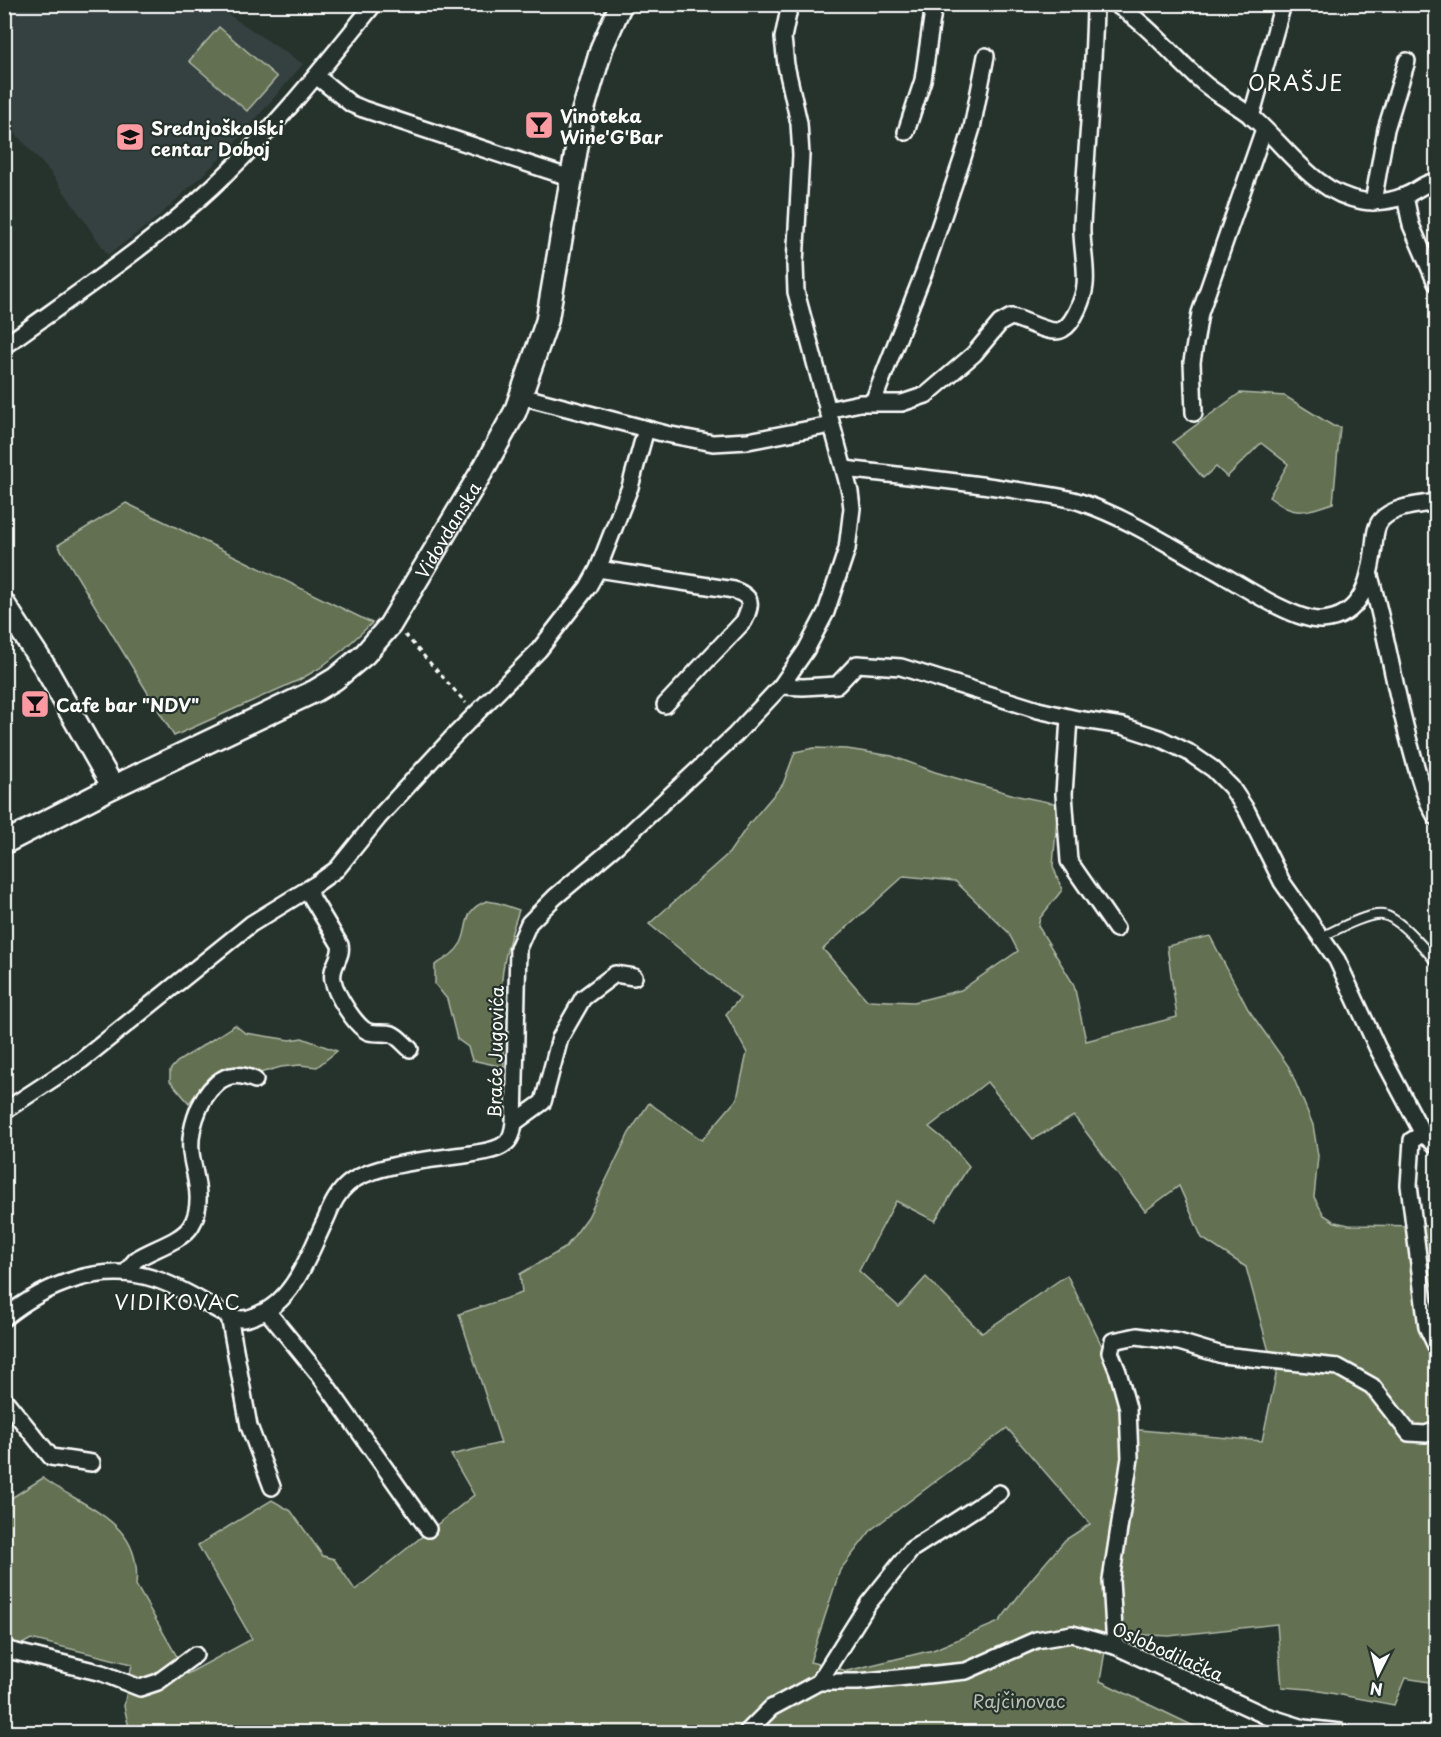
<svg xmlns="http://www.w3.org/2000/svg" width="1441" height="1737" font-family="'Playpen Sans',sans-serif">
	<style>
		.built { fill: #354140 }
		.green { fill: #637051; stroke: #b1b8a8; stroke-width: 1.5; fill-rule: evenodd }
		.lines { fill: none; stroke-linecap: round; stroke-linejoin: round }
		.lane-casing { stroke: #fff; stroke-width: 12 }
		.street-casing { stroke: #fff; stroke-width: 20 }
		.secondary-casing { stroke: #fff; stroke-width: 26 }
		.path { stroke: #fff; stroke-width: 3; stroke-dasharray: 4.5 4.5; stroke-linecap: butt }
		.lane { stroke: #26332d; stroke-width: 8 }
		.street { stroke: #26332d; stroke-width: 15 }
		.secondary { stroke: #26332d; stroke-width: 21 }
		.labels { text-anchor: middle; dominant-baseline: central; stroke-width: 4.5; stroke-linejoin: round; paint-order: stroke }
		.poi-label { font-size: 18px; font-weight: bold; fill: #fff; stroke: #26332d; text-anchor: start }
		.street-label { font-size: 18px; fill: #fff; stroke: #26332d }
		.park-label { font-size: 18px; fill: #b9bfb1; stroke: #26332d }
		.neighbourhood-label { font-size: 20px; letter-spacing: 1.5px; fill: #fff; stroke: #26332d }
		.quarter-label { font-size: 21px; letter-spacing: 1.5px; fill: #fff; stroke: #26332d }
	</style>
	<rect width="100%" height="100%" fill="#26332d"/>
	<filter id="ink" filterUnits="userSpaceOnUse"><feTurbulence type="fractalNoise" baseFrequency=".0167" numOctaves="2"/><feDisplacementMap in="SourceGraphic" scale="12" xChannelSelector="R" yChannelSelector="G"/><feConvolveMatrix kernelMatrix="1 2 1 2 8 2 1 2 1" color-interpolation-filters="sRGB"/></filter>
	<g filter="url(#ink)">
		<!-- built -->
		<path class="built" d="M4,5H214L303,64L228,151L157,218L108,255L51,173L5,122Z"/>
		<!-- green -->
		<g class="green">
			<path d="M219,27L277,77L247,111L189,61Z"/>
			<path d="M1240,393L1285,396L1333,426L1340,427L1333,503C1303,512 1296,518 1269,497L1288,464L1261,443L1227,477L1216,467L1203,478L1173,442Z"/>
			<path d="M126,503L372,623L344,649L320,668L299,680L174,736L58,545Z"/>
			<path d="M814,748L847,749L892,756L935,772L1018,796L1058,804L1053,866L1062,890L1040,918L1038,926L1074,985L1086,1041L1177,1017L1167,946L1210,936L1248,1009L1289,1067L1313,1125L1318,1156L1314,1197L1324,1215L1335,1222L1349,1225L1427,1226L1436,1236V1683L1405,1678L1394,1705L1309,1689L1282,1687L1277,1624L1169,1636L1126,1634L1107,1639L1100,1681L1206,1732H130L124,1706L132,1664L31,1639L5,1654V1502L43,1478C85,1509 143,1521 136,1585L187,1674L252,1639L198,1545L272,1500L291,1511L323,1556L334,1559L355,1590L474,1495L451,1455L501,1443L459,1314L522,1293L520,1274L565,1248L588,1217L629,1133L649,1103L702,1140L737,1099L747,1053L726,1014L740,998L649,924L729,853L749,824L783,784L795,752ZM904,876L955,881L1008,932L1018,951L961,990L914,1002L867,1000L823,949ZM987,1082L1033,1139L1074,1116L1145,1211L1179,1186L1202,1238L1246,1267L1268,1348L1278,1366L1262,1441L1129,1429L1105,1352L1067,1275L982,1333L926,1277L899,1307L859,1271L896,1201L935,1221L969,1166L951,1145L929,1127ZM1007,1428L1090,1524L1065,1540L1029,1582L999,1622L933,1650L847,1671L810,1662L840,1570L872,1529Z"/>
			<path d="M487,901L498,903L519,910C513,928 507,945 504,964C498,997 503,1033 504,1067L472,1060L468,1047L457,1039L447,999L435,984V965C445,959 455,954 461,943C469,928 462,909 487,901Z"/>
			<path d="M235,1025L245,1033L290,1040L302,1038L337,1051L317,1067L300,1065L281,1067L260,1073L237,1066L223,1068L209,1077L189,1103L170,1081V1070L177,1062Z"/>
		</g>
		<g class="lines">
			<!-- lane casing -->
			<g class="lane-casing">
				<path id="lane" d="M1321,937C1336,930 1367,913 1383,915C1399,917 1426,950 1436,962"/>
			</g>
			<!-- street casing -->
			<g class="street-casing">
				<g id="street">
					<path d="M1115,4C1148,24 1172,55 1200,80C1216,95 1236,104 1252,117C1287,147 1315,194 1363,201C1376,203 1392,201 1404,196C1416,192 1423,183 1436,181"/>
					<path d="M316,76L351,104L363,109L571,178"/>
					<path d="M1251,117L1283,4"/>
					<path d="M906,132L923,80L934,4"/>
					<path d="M1405,196L1411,225L1436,283"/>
					<path d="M1373,202L1386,129L1407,61"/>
					<path d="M4,346C69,299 137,254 197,201C263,143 319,73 374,4"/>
					<path d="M521,396L666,434L713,443L748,441L831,425"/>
					<path d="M873,402L924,272L963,157L972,128L986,56"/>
					<path d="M827,410L860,403H902L926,395L974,354L1000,323L1011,317C1025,319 1051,337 1063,329C1074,323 1084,297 1085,285C1087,265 1081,245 1082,225C1086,151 1094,78 1095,4"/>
					<path d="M1194,413L1192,362L1200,313L1264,129"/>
					<path d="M845,469C903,476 962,481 1021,491C1041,494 1063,496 1083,503C1130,519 1173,548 1216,571C1241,585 1296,622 1322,620C1363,617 1370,579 1374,546C1375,537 1375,527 1381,520C1394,506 1419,505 1436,502"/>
					<path d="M598,569L734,590C753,597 752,604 744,621L665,705"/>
					<path d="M1370,576C1387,634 1395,694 1412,752C1418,774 1424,797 1436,817"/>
					<path d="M781,686L803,687L837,685L857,664L901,667L1038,710L1077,719L1122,726L1159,738L1188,752L1213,769L1231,787L1247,811L1282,882L1337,960L1377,1047L1423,1134L1436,1145"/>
					<path d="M1069,718L1064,794L1069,861L1116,929"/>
					<path d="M307,890L340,945C343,957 330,966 333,980C335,993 356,1028 369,1032C376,1034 385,1032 392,1034C398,1036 405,1045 410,1049"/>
					<path d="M4,1111L82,1060L251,924L316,884L337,869L379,817L452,738L539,650L588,587L598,569L630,487L646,429"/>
					<path d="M514,1123L543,1102L560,1038L583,998L615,974L634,977"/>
					<path d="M1423,1134L1412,1140L1409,1185L1427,1327L1436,1346"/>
					<path d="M126,1273C129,1269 132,1263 137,1259C152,1249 182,1241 191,1226C204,1205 196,1180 192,1159C187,1134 198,1099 217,1083C228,1073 242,1074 255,1080"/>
					<path d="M267,1311L320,1376L428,1529"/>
					<path d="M229,1316L249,1426L272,1487"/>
					<path d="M4,1318C46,1284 101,1262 155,1279C181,1287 205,1304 229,1316C241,1321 248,1319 259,1314C295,1300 310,1251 326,1219C331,1206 337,1193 348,1184C374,1163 438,1159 471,1154C482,1152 497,1151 506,1143C512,1138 513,1130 514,1123L518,948L529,923L555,897L617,845L735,735L781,686L806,650L826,612L847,549L852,508L850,492L796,292L795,264L801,155L799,123L786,65L783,38L790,4"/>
					<path d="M4,1399L51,1457L92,1463"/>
					<path d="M1115,1646L1111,1580L1130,1458L1128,1408L1118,1372L1110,1352L1113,1341L1137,1336L1179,1342L1222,1355L1338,1367L1372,1386L1409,1433L1426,1434L1436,1430"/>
					<path d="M4,1649L102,1673L140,1688L158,1682L195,1655"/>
					<path d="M819,1682L868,1604L912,1549L999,1493"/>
					<path d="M747,1732L771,1708L819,1682H858L966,1671L1036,1640L1072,1634L1115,1646L1266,1716L1304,1728L1341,1732"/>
				</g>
			</g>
			<!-- secondary casing -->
			<g class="secondary-casing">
				<g id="secondary">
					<path d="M4,604L45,667L113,787"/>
					<path id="s1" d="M4,843L113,787L315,691L335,679L365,654L390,625L484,468L515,412L547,321L583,111L602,47L621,4"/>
				</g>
			</g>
			<!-- path -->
			<path class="path" d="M405,635L466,703"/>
			<!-- lane -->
			<use href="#lane" class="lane"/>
			<!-- street -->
			<use href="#street" class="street"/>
			<!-- secondary -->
			<use href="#secondary" class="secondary"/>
		</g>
	</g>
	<!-- icons -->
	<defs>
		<g id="bar-square" transform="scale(1.5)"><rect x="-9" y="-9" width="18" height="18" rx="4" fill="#ff9aa2" stroke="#26332d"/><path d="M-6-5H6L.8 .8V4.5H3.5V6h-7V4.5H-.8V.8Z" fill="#111"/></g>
		<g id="school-square" transform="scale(1.5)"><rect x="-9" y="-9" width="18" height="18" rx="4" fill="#ff9aa2" stroke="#26332d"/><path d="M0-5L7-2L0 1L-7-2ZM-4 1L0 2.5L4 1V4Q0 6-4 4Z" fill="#111"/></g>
	</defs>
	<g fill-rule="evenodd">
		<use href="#bar-square" x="539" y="125"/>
		<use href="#school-square" x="130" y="137"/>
		<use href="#bar-square" x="35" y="704"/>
	</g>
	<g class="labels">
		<!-- poi labels -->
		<g class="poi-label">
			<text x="560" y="115">Vinoteka<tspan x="560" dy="21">Wine'G'Bar</tspan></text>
			<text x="151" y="127">Srednjoškolski<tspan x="151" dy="21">centar Doboj</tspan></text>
			<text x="56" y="704">Cafe bar "NDV"</text>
		</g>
		<!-- street labels -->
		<g class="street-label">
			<text stroke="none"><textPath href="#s1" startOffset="558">Vidovdanska</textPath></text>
			<text transform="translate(495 1052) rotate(-89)">Braće Jugovića</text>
			<text transform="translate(1168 1651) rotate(24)">Oslobodilačka</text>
		</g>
		<!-- park labels -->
		<g class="park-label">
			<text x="1019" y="1700">Rajčinovac</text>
		</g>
		<!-- neighbourhood labels -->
		<g class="neighbourhood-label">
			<text x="178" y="1302">VIDIKOVAC</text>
		</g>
		<!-- quarter labels -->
		<g class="quarter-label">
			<text x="1296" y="82">ORAŠJE</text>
		</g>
	</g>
	<!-- margin -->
	<rect width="1441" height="1737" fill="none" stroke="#26332d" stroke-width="24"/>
	<rect x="12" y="12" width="1417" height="1713" fill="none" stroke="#fff" stroke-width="2" filter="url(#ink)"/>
	<!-- north arrow -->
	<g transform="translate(1378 1674) rotate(186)" stroke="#26332d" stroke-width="4.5" paint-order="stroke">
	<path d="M0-4.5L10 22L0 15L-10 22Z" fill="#ffffff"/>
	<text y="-9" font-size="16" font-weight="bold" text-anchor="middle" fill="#ffffff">N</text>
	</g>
</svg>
